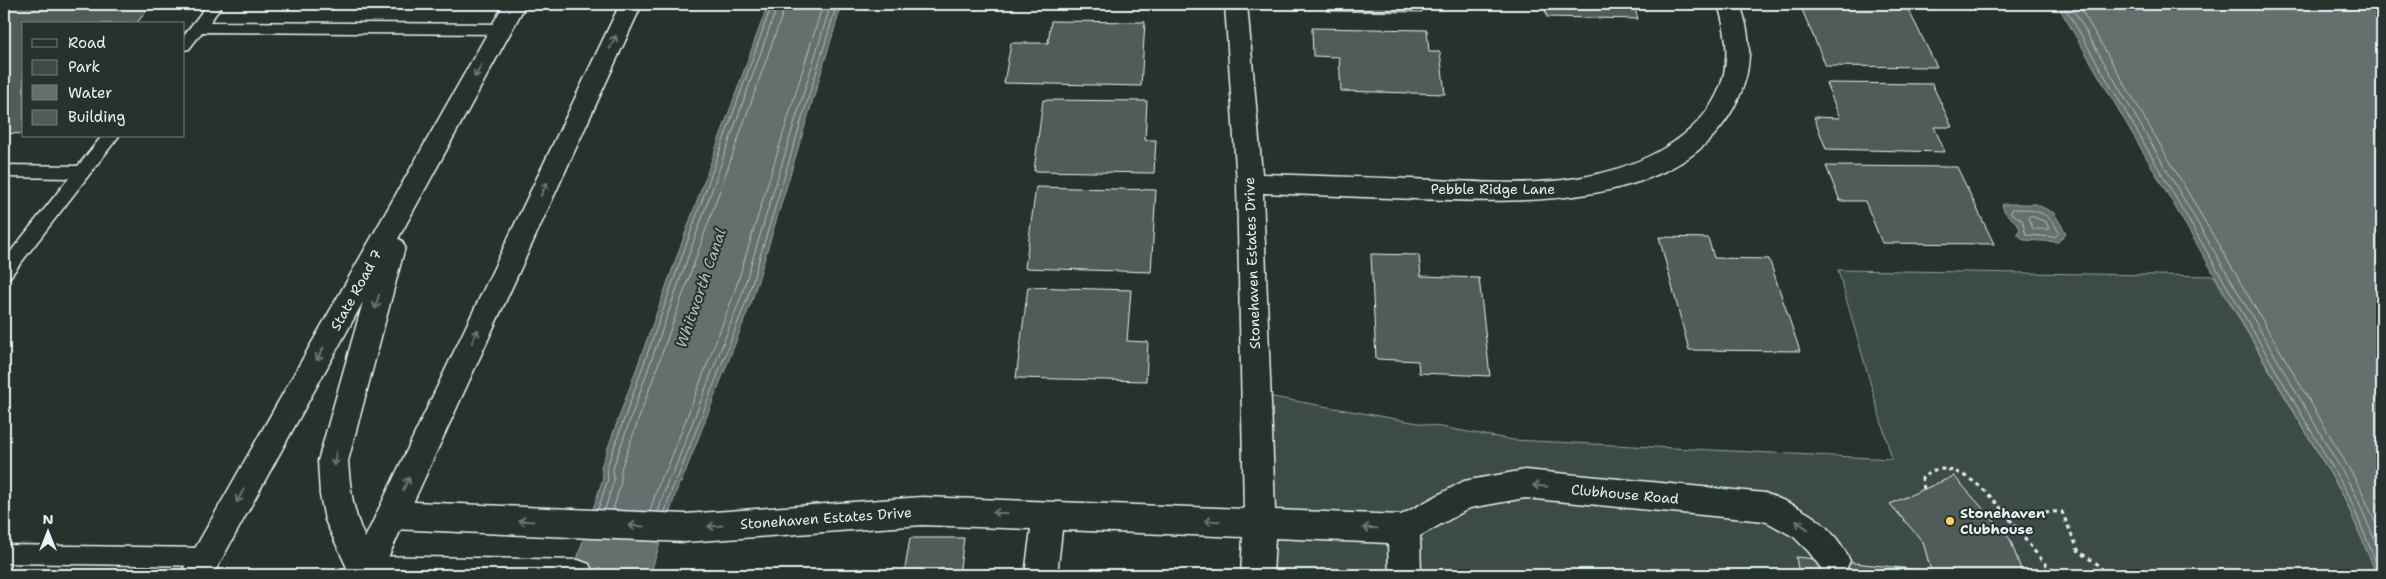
<svg xmlns="http://www.w3.org/2000/svg" width="2386" height="579" font-family="'Shantell Sans',sans-serif">
	<style>
		.green { fill: #3e4b47; stroke: #939ea0 }
		.water { fill: #636f6d; stroke: #98a3a5 }
		.lines { fill: none; stroke-linecap: round; stroke-linejoin: round }
		.shore { stroke: #b3bdc0; stroke-width: 1 }
		.building { fill: #505c59; stroke: #e8f1f8 }
		.service-casing { stroke: #e8f1f8; stroke-width: 3 }
		.minor-casing { stroke: #e8f1f8; stroke-width: 3 }
		.primary-casing { stroke: #e8f1f8; stroke-width: 3 }
		.path { stroke: #e8f1f8; stroke-width: 3; stroke-dasharray: 4 4; stroke-linecap: butt }
		.service { fill: #26332d; fill-rule: evenodd }
		.minor { fill: #26332d; fill-rule: evenodd }
		.primary { fill: #26332d; fill-rule: evenodd }
		.oneway { stroke: #6a7674 }
		.poi-dot { fill: #ffd166; stroke: #26332d; stroke-width: 2 }
		.labels { text-anchor: middle; dominant-baseline: central; stroke-width: 4; stroke-linejoin: round; paint-order: stroke }
		.street-label { font-size: 14px; fill: #e8f1f8; stroke: #26332d }
		.poi-label { font-size: 14px; font-weight: bold; fill: #e8f1f8; stroke: #26332d; text-anchor: start }
		.water-label { font-size: 15px; font-style: italic; fill: #b3bdc0; stroke: #26332d }
	</style>
	<rect width="100%" height="100%" fill="#26332d"/>
	<filter id="ink" filterUnits="userSpaceOnUse"><feTurbulence type="fractalNoise" baseFrequency=".02" numOctaves="2"/><feDisplacementMap in="SourceGraphic" scale="10" xChannelSelector="R" yChannelSelector="G"/><feConvolveMatrix kernelMatrix="1 2 1 2 8 2 1 2 1" color-interpolation-filters="sRGB"/></filter>
	<g filter="url(#ink)">
		<!-- green -->
		<path class="green" d="M1838,270L2214,276L2345,499L2377,575H1257L1260,522L1256,394L1513,440L1892,459Z"/>
		<!-- water -->
		<g class="water">
			<path d="M768,4H842L752,300L681,483H679L650,575H572L603,478L601,467Z"/>
			<path d="M2057,4H2382V575H2377L2345,499Z"/>
			<path d="M2003,204H2036L2054,213L2066,233L2058,242L2024,240L2017,234L2020,229C2016,218 2005,218 2002,205Z"/>
		</g>
		<g class="lines">
			<!-- shore -->
			<g class="shore">
				<path d="M2063,4L2349,496L2381,575"/>
				<path d="M2070,4L2355,493L2382,558"/>
				<path d="M2078,4L2361,489L2382,539"/>
				<path d="M2013,209C2034,209 2051,212 2059,233L2055,237L2026,235L2022,220L2011,213Z"/>
				<path d="M2031,216L2046,222L2049,229H2033L2028,218Z"/>
				<path d="M598,509L608,479L607,467L772,4"/>
				<path d="M605,509L614,480L613,468L778,4"/>
				<path d="M613,510L621,482V469L786,4"/>
				<path d="M650,511L661,477L667,469L734,294L823,4"/>
				<path d="M658,512L668,480L673,473L741,297L831,4"/>
				<path d="M665,512L674,482L678,477L747,299L837,4"/>
			</g>
		</g>
		<!-- building -->
		<g class="building">
			<path d="M4,4H152L136,24H24V134L4,133Z"/>
			<path d="M1025,4H1121V6Z"/>
			<path d="M1326,4H1421L1422,12L1327,11Z"/>
			<path d="M1544,4H1634L1638,19L1547,17Z"/>
			<path d="M1800,5H1906L1937,67L1826,66Z"/>
			<path d="M1051,21L1145,22L1141,86L1004,83L1011,43H1048Z"/>
			<path d="M1312,28L1427,30L1429,52H1440L1445,94L1341,91L1339,57L1313,56Z"/>
			<path d="M1826,83L1932,84L1952,127H1934L1945,152L1826,149L1814,117L1840,118Z"/>
			<path d="M1043,100L1147,101L1145,140H1156L1154,173L1034,171Z"/>
			<path d="M1826,166L1957,167L1994,244L1882,243L1865,201H1840Z"/>
			<path d="M1036,187L1156,190L1151,272L1025,268Z"/>
			<path d="M1659,237L1708,238L1714,258L1769,259L1800,351L1689,350Z"/>
			<path d="M1371,254L1419,255L1421,276L1479,278L1490,376L1419,373L1418,361L1376,359Z"/>
			<path d="M1028,287L1131,290L1127,341L1148,342L1146,381L1016,378Z"/>
			<path d="M1954,476L2010,539L2023,575H1799L1796,557L1931,571L1923,542L1890,504Z"/>
			<path d="M910,538H964L959,575H904Z"/>
		</g>
		<g class="lines">
			<!-- service casing -->
			<g class="service-casing">
				<g id="service">
					<path d="M208,4H223L210,22L502,24L507,26L509,29L507,32L502,34L202,32L189,49L184,50V35Z"/>
					<path d="M102,136H119L10,277L4,279V260L69,178L4,177V165L78,166Z"/>
					<path d="M4,545L206,548L213,550L216,557L213,564L206,566L4,563Z"/>
				</g>
			</g>
			<!-- minor casing -->
			<g class="minor-casing">
				<g id="minor">
					<path d="M1225,4H1247L1262,174C1311,176 1361,177 1410,179C1465,181 1522,187 1577,178C1640,168 1720,133 1726,60C1728,41 1723,22 1718,4H1740C1753,41 1753,74 1733,109C1676,212 1515,202 1415,199C1364,197 1314,195 1263,193L1275,510L1401,515L1464,481L1525,470L1765,493C1802,507 1833,523 1850,561L1845,571L1835,575L1823,571L1809,552L1794,537L1765,521L1525,498L1470,508L1420,536L1421,575H1389L1388,543L1275,538L1273,575H1241L1243,537L1062,530L1057,575H1025L1031,529L922,525L685,542L392,529L381,525L376,515L381,505L392,501L685,514L922,497L1244,509L1237,183Z"/>
					<path d="M365,556L578,560L589,564L594,575H351L349,571L354,561Z"/>
				</g>
			</g>
			<!-- primary casing -->
			<g class="primary-casing">
				<path id="primary" d="M504,4H526L398,239L401,240L405,247L348,461C350,489 353,512 365,538L620,4H642L380,575H348L349,572L325,520L320,495L318,461L363,302L213,575H180Z"/>
			</g>
			<!-- path -->
			<g class="path">
				<path d="M1924,489L1922,478C1927,475 1933,469 1939,469C1989,468 2023,550 2058,575"/>
				<path d="M2005,511L2062,512L2079,552L2102,567L2100,575"/>
			</g>
			<!-- service -->
			<use href="#service" class="service"/>
			<!-- minor -->
			<use href="#minor" class="minor"/>
			<!-- primary -->
			<use href="#primary" class="primary"/>
		</g>
		<!-- one-way arrows -->
		<defs><path id="oneway-shaft" d="M-6 0H5M1.5-3L5.5 0L1.5 3" fill="none" stroke-width="1.6" stroke-linecap="round" stroke-linejoin="round" transform="scale(1.25)"/></defs>
		<g class="oneway">
			<use href="#oneway-shaft" transform="translate(613 42) rotate(-65)"/>
			<use href="#oneway-shaft" transform="translate(478 71) rotate(119)"/>
			<use href="#oneway-shaft" transform="translate(544 189) rotate(-65)"/>
			<use href="#oneway-shaft" transform="translate(377 302) rotate(105)"/>
			<use href="#oneway-shaft" transform="translate(475 336) rotate(-65)"/>
			<use href="#oneway-shaft" transform="translate(320 354) rotate(119)"/>
			<use href="#oneway-shaft" transform="translate(335 459) rotate(98)"/>
			<use href="#oneway-shaft" transform="translate(406 484) rotate(-65)"/>
			<use href="#oneway-shaft" transform="translate(1540 486) rotate(-175)"/>
			<use href="#oneway-shaft" transform="translate(240 496) rotate(119)"/>
			<use href="#oneway-shaft" transform="translate(1000 513) rotate(-178)"/>
			<use href="#oneway-shaft" transform="translate(526 521) rotate(-177)"/>
			<use href="#oneway-shaft" transform="translate(1212 521) rotate(-178)"/>
			<use href="#oneway-shaft" transform="translate(1802 525) rotate(-144)"/>
			<use href="#oneway-shaft" transform="translate(636 526) rotate(-177)"/>
			<use href="#oneway-shaft" transform="translate(715 526) rotate(176)"/>
			<use href="#oneway-shaft" transform="translate(1370 528) rotate(-178)"/>
		</g>
	</g>
	<!-- markers -->
	<circle class="poi-dot" cx="1950" cy="521" r="5"/>
	<g class="labels">
		<!-- street labels -->
		<g class="street-label">
			<text x="1493" y="189">Pebble Ridge Lane</text>
			<text transform="translate(1252 263) rotate(-92)">Stonehaven Estates Drive</text>
			<text transform="translate(356 290) rotate(-61)">State Road 7</text>
			<text transform="translate(1625 494) rotate(5)">Clubhouse Road</text>
			<text transform="translate(826 518) rotate(-4)">Stonehaven Estates Drive</text>
		</g>
		<!-- poi labels -->
		<g class="poi-label">
			<text x="1960" y="513">Stonehaven<tspan x="1960" dy="16">Clubhouse</tspan></text>
		</g>
		<!-- water labels -->
		<g class="water-label">
			<text transform="translate(701 288) rotate(-71)">Whitworth Canal</text>
		</g>
	</g>
	<!-- margin -->
	<rect width="2386" height="579" fill="none" stroke="#26332d" stroke-width="20"/>
	<rect x="10" y="10" width="2366" height="559" fill="none" stroke="#e8f1f8" stroke-width="2" filter="url(#ink)"/>
	<!-- legend -->
	<rect x="22" y="22" width="162" height="115" fill="#26332d" stroke="#747f7e"/>
	<rect x="32" y="39" width="25" height="8" fill="#26332d" stroke="#747f7e"/>
	<text x="68" y="48" font-size="15" fill="#e8f1f8">Road</text>
	<rect x="32" y="60" width="25" height="15" fill="#3e4b47" stroke="#747f7e"/>
	<text x="68" y="72" font-size="15" fill="#e8f1f8">Park</text>
	<rect x="32" y="85" width="25" height="15" fill="#636f6d" stroke="#747f7e"/>
	<text x="68" y="98" font-size="15" fill="#e8f1f8">Water</text>
	<rect x="32" y="110" width="25" height="15" fill="#505c59" stroke="#747f7e"/>
	<text x="68" y="122" font-size="15" fill="#e8f1f8">Building</text>
	<!-- north arrow -->
	<g transform="translate(48 532)" stroke="#26332d" stroke-width="4" paint-order="stroke">
	<path d="M0-4L9 19L0 12L-9 19Z" fill="#e8f1f8"/>
	<text y="-8" font-size="14" font-weight="bold" text-anchor="middle" fill="#e8f1f8">N</text>
	</g>
</svg>
